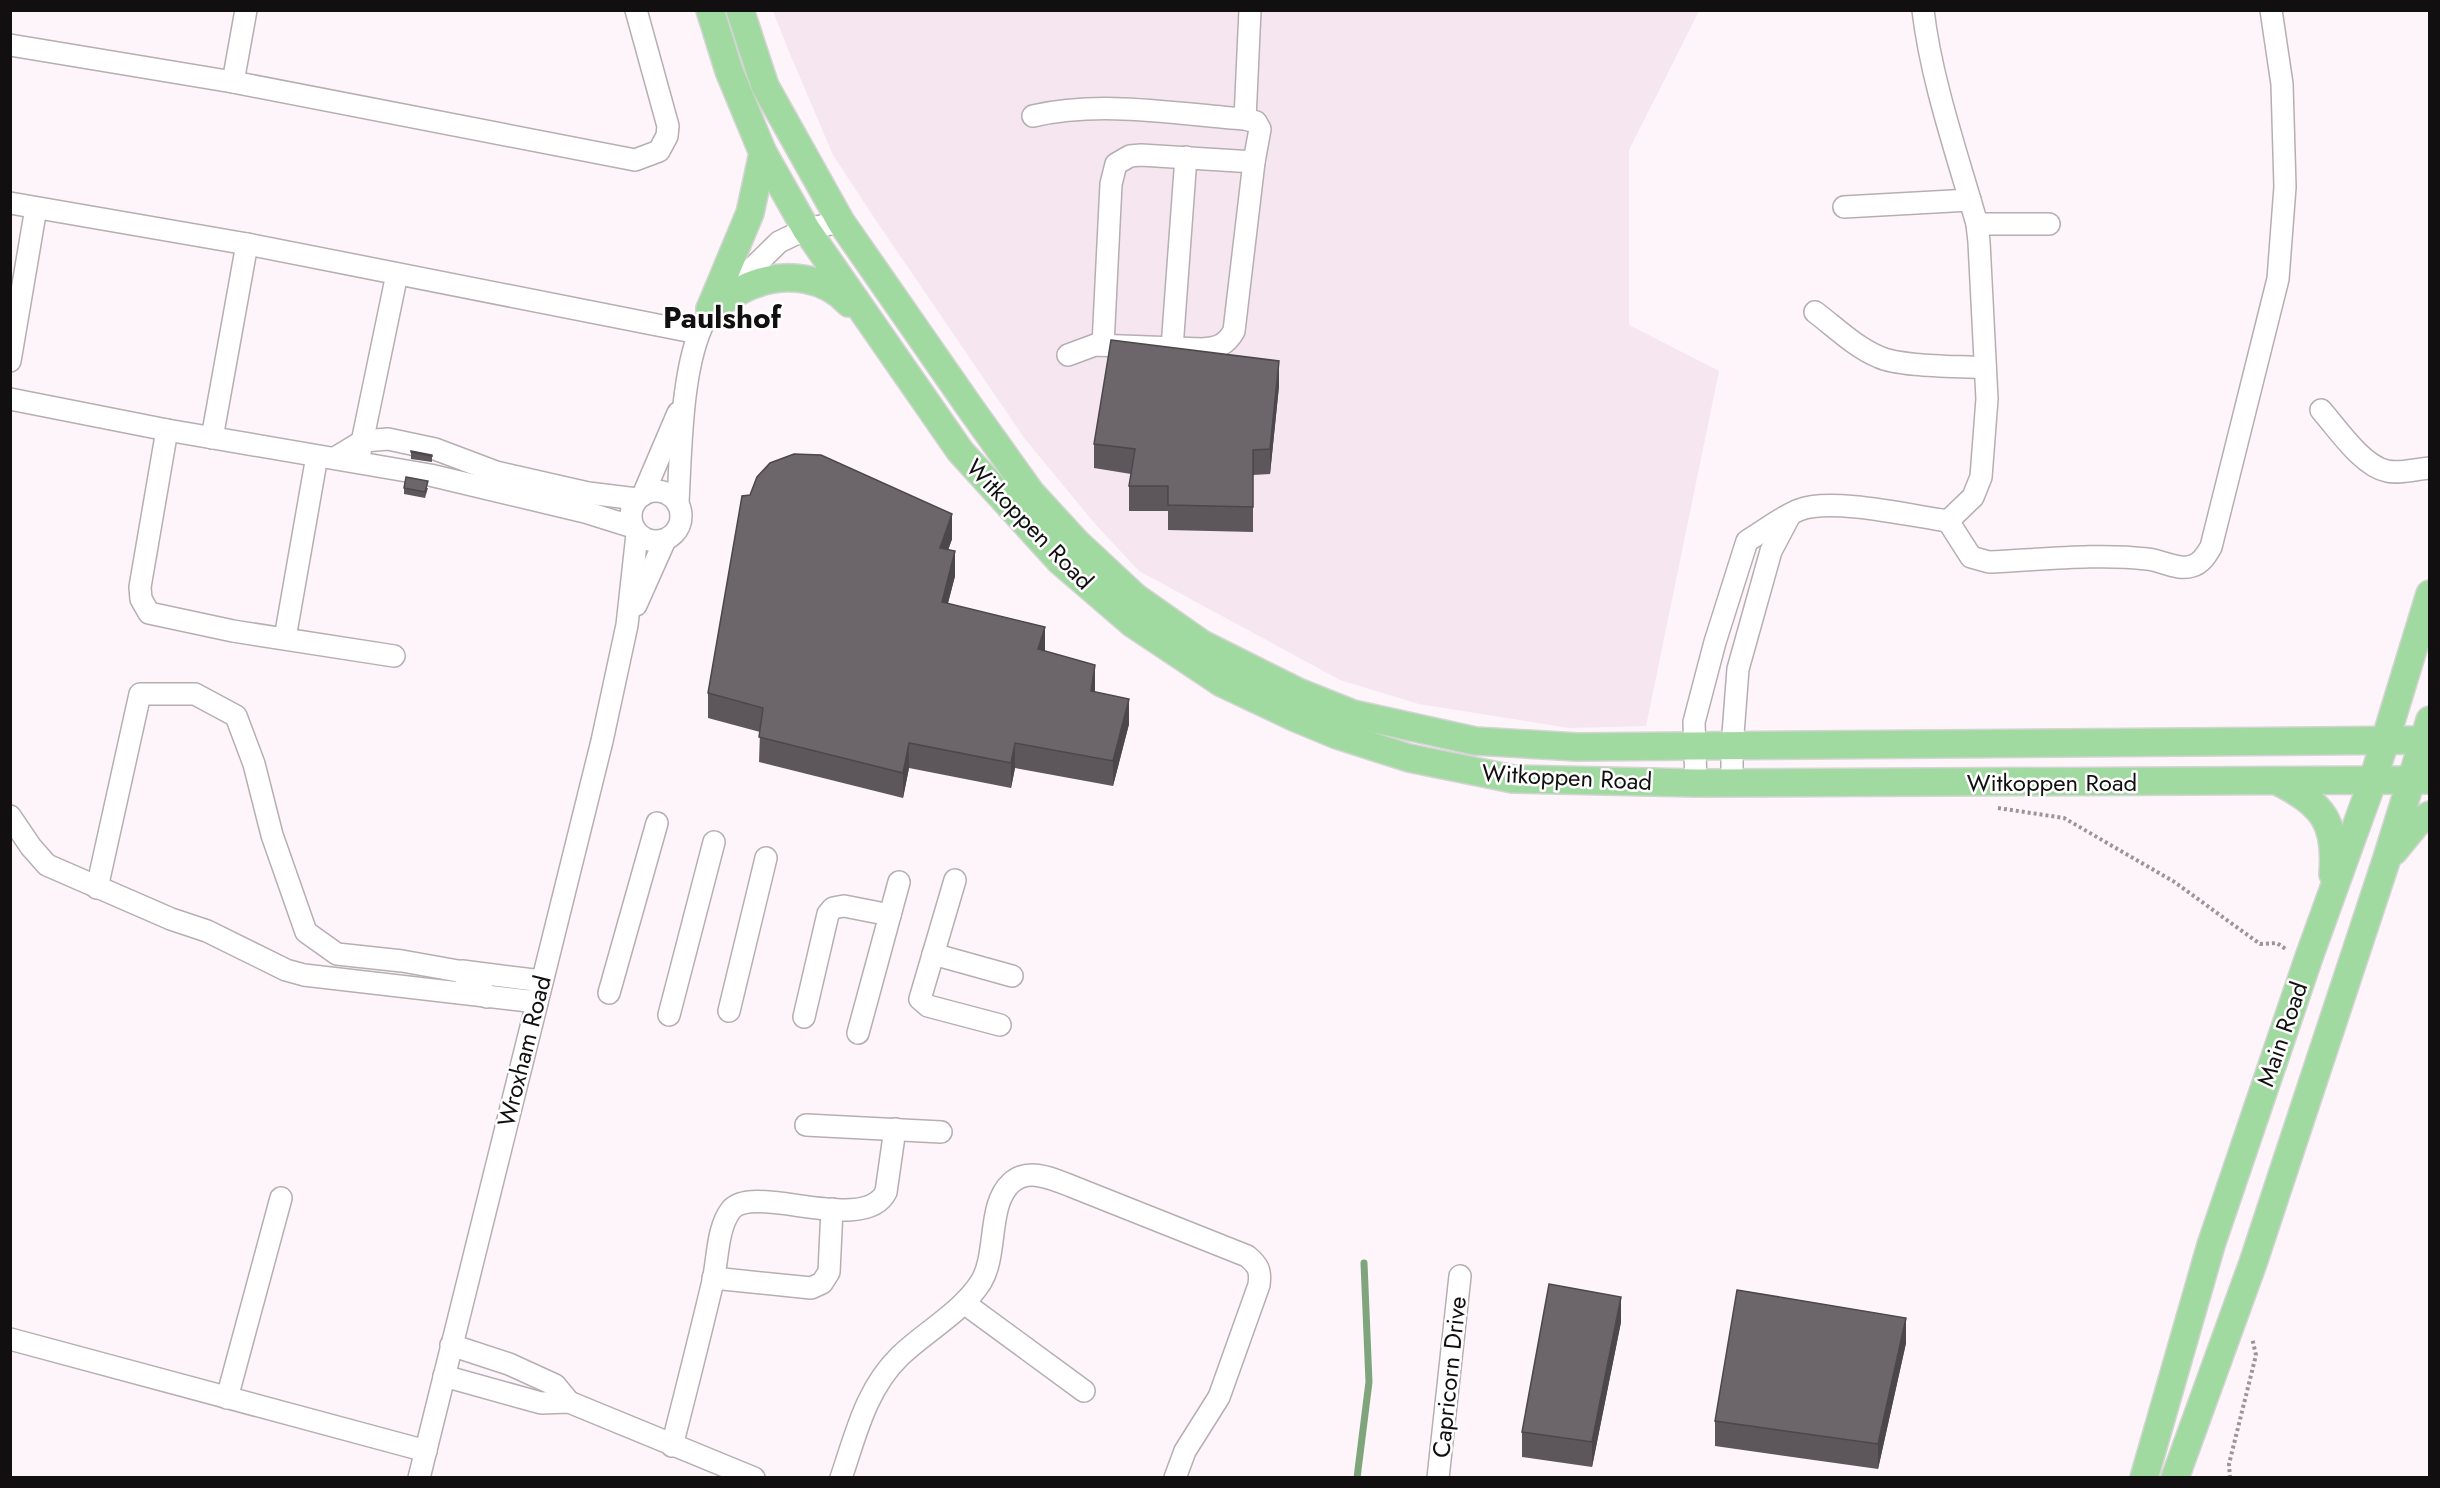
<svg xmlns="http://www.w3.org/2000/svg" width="2440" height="1488" font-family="Jost,sans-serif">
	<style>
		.built { fill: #f5e6ef }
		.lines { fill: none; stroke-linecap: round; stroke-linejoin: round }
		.stream { stroke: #7fa57d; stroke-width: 7 }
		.minor-casing { stroke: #b6aeb3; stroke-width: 24 }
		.major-casing { stroke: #d4d4d4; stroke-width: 30 }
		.path { stroke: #9b9598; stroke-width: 4; stroke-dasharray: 3 3; stroke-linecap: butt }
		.minor { stroke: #fff; stroke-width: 21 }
		.major { stroke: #a1daa0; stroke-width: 27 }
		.wall { fill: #5d575b }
		.shaded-wall { fill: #4c474a }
		.building { fill: #6c656a; stroke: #4c474a; stroke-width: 1.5 }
		.labels { text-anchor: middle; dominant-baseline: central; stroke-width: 5; stroke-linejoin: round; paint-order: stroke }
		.street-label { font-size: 24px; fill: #120f11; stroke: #fff }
		.district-label { font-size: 30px; font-weight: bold; fill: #120f11; stroke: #fff }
	</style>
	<rect width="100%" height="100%" fill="#fdf5fa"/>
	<!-- built -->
	<path class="built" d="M773,11H1699L1629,150V325L1719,371L1646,726L1569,728L1419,704L1340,680L1139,571L1096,525L1025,439L875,219L833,155L790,54Z"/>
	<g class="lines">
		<!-- stream -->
		<path class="stream" d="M1357,1478L1369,1382L1364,1263"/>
		<!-- minor casing -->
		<g class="minor-casing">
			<g id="minor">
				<path d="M10,45L233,82L635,160L659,151L667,136L668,126L636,10"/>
				<path d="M233,82L246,10"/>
				<path d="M1033,116C1102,100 1176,114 1245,119L1256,122L1260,129L1254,162L1234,331C1226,345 1218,348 1202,349L1095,345L1068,355"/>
				<path d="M1245,119L1250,10"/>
				<path d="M10,203L247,244L698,333"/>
				<path d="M1844,207L1970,200"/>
				<path d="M1977,224H2049"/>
				<path d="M728,292L779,242L806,229L841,222"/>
				<path d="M1815,312C1835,327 1855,347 1879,357C1901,367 1959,366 1985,368"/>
				<path d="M1103,345L1111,184L1116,164L1130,156L1141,155L1254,162"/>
				<path d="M1172,348L1186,157"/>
				<path d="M10,361L36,208"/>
				<path d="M10,399L167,430L430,475L585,512L633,527"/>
				<path d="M2321,410C2337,428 2362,466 2387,471C2399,474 2416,469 2430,468"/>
				<path d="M167,430L140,587L141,599L149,613L233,631L394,656"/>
				<path d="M212,438L247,244"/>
				<path d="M360,452L397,274"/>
				<path d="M335,458L363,441L388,439L435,449L496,472L588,493L637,499"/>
				<circle cx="656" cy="516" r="25"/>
				<path d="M643,495L678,413"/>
				<path d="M678,502C681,450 681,366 705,320"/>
				<path d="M1948,521L1971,557L1989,562C2038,560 2099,553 2147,559C2161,560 2178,571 2192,566C2201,564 2207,554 2211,547L2278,279L2285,187L2282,84L2271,10"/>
				<path d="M636,605L665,540"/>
				<path d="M285,638L317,456"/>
				<path d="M1732,782V747L1738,669L1771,551L1790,515"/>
				<path d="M1696,783L1694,722L1715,642L1747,541C1764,531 1781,517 1799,510C1831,497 1912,516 1948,521L1973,497L1981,477L1987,399L1979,242L1977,224C1958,157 1931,80 1923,10"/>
				<path d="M10,816L31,847L47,865L171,919L207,931L286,970L304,975L537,1002"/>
				<path d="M955,880L920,999L928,1006L1000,1025"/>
				<path d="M97,888L140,694H195L236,716L254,764L272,835L306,932L337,954L402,961L458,971L475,980L487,997"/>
				<path d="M933,954L1012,976"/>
				<path d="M462,971L542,981"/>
				<path d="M609,993L657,823"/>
				<path d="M729,1011L766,858"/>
				<path d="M669,1015L714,842"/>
				<path d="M804,1017L828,914L833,908L844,906L890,915"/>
				<path d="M858,1033L899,882"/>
				<path d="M806,1125L941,1132"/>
				<path d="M713,1278L811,1288L822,1283L829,1272L832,1209"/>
				<path d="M964,1303L1084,1391"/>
				<path d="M10,1339L426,1451"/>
				<path d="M451,1345L509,1364L555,1385L569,1402"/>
				<path d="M444,1376L541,1403L569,1402L754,1478"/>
				<path d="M227,1398L281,1198"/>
				<path d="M672,1446C686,1391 700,1336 713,1281C718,1259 717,1228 731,1210C753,1182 864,1236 886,1192L895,1129"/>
				<path d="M419,1478L602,741L627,625L637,534"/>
				<path d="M841,1478C856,1434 866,1389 900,1356C926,1331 961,1313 981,1282C998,1254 987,1205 1011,1183C1028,1167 1053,1179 1071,1186L1247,1256C1258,1265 1261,1270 1259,1285L1219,1397L1185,1451L1175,1478"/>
				<path d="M1438,1478L1460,1276"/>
			</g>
		</g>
		<!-- major casing -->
		<g class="major-casing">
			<g id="major">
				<path d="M710,10L729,71L763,153L806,229L960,451L1060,561L1132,623L1222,683L1296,718L1337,735L1409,758L1513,779L1696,783L2430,780"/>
				<path d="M740,10L765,86L841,222L971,409L1031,493L1077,543L1135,597L1202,644L1298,692L1353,714L1475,741L1577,747L2430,740"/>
				<path d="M710,309C724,301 739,289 755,284C787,272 825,277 849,303"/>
				<path d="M710,309L750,213L763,153"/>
				<path d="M2279,782C2323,804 2337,823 2333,874"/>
				<path d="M2394,851L2417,823L2430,815"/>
				<path d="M2144,1478L2211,1245L2309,957L2373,780L2430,594"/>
				<path d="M2175,1478L2253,1263L2387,858L2430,720"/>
			</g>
		</g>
		<!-- path -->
		<g class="path">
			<path d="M1998,808L2064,818L2173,881L2260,944L2277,943L2287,950"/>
			<path d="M2230,1478L2229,1464L2256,1355L2252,1338"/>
		</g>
		<!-- minor -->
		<use href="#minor" class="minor"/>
		<!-- major -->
		<use href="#major" class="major"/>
	</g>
	<!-- wall -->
	<g class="wall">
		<path d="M1279,386L1270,474L1253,475V532L1168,530V511H1129V486L1131,474L1094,468V444Z"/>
		<path d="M411,451L432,455V462L411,459Z"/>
		<path d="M404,488H428L425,498L404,494Z"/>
		<path d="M750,495L952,539L948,550L955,576L948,603L1045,651L1095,689V692L1129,724L1113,786L1015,768L1011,788L909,768L903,798L759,762L760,732L708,718V693Z"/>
		<path d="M1621,1322L1592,1467L1522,1457V1432Z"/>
		<path d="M1906,1343L1878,1469L1715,1446V1421Z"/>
	</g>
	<!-- shaded-wall -->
	<g class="shaded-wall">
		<path d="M1279,361V386L1270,474V449Z"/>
		<path d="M952,514V539L940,573V548Z"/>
		<path d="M955,551V576L942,626V602Z"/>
		<path d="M1045,627V652L1038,649Z"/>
		<path d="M1095,665V689L1091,716V691Z"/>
		<path d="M1129,699V724L1113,786V761Z"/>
		<path d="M909,743V768L903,798V773Z"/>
		<path d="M1015,743V768L1011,788V763Z"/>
		<path d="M1621,1297V1322L1592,1467V1442Z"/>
		<path d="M1906,1318V1343L1878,1469V1444Z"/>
	</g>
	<!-- building -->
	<g class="building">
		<path d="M1111,340L1279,361L1270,449L1253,450V507L1168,505V486H1129L1135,449L1094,444Z"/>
		<path d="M411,451L432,455V456L411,452Z"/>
		<path d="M794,454L821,455L952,514L940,548L955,551L942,602L1045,627L1038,649L1095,665L1091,691L1129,699L1113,761L1015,743L1011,763L909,743L903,773L759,737L763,708L708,693L742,496L750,495L757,477L770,463Z"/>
		<path d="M406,477L428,481L425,492L404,488Z"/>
		<path d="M1549,1284L1621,1297L1592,1442L1522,1432Z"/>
		<path d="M1737,1290L1906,1318L1878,1444L1715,1421Z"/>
	</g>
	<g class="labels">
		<!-- street labels -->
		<g class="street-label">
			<text transform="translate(1030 524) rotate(46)">Witkoppen Road</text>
			<text transform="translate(1567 777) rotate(3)">Witkoppen Road</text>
			<text x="2052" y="782">Witkoppen Road</text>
			<text transform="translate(2282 1034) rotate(-71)">Main Road</text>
			<text transform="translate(524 1051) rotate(-76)">Wroxham Road</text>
			<text transform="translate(1449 1377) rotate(-84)">Capricorn Drive</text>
		</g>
		<!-- district labels -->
		<g class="district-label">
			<text x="722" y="317">Paulshof</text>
		</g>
	</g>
	<!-- border -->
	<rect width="2440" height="1488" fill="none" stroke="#120f11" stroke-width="24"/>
</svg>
